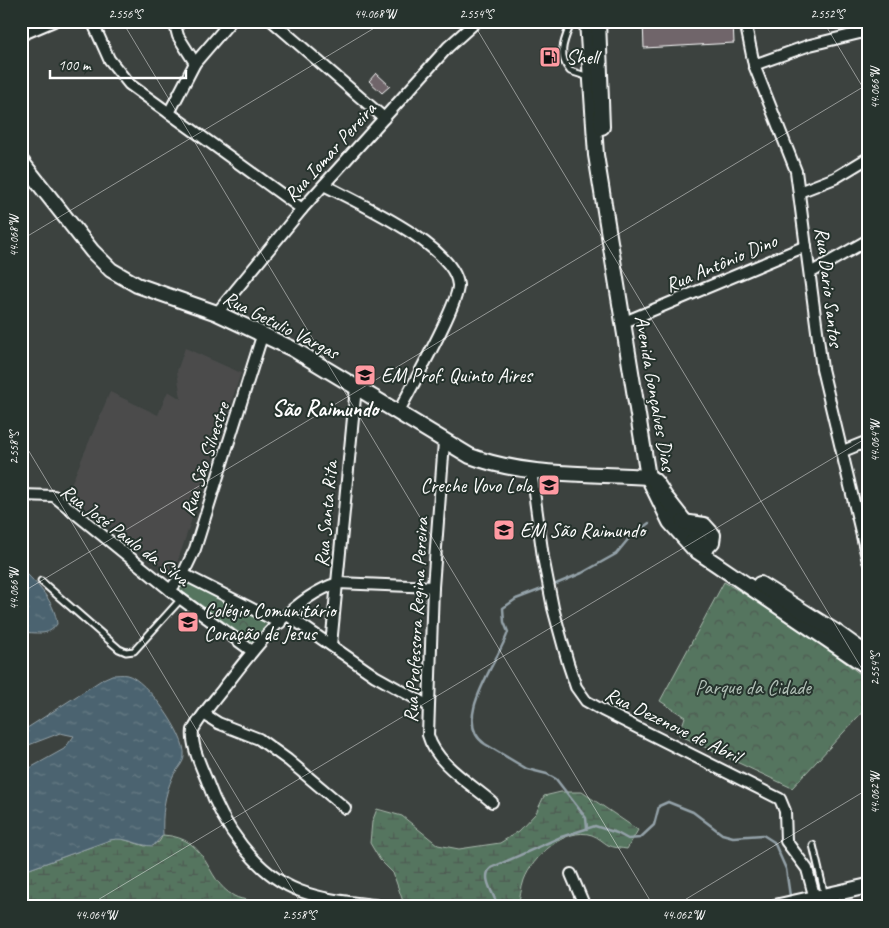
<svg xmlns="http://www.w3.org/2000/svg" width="889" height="928" font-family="Caveat,sans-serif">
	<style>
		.built { fill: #4b4c4c }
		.wetland { fill: url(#wetland-marsh); stroke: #aabaae }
		.park { fill: url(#park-crowns); stroke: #aabaae }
		.water { fill: url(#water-ripples); stroke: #94a2a9 }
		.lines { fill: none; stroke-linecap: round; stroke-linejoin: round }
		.stream { stroke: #94a2a9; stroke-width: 2.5 }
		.building { fill: #6f656a; stroke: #fff }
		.lane-casing { stroke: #fff; stroke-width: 9 }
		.street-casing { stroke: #fff; stroke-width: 14 }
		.secondary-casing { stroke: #fff; stroke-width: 18 }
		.lane { stroke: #26332d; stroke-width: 5 }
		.street { stroke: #26332d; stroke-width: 10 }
		.secondary { stroke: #26332d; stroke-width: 14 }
		.ticks { fill: none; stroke: #fff; stroke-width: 1; stroke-opacity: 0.45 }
		.labels { text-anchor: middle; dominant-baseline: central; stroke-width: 4; stroke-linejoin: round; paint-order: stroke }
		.poi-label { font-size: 20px; fill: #fff; stroke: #26332d; text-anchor: start }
		.street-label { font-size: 20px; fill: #fff; stroke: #26332d }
		.park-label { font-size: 20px; fill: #b2c0b7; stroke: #26332d }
		.quarter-label { font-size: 22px; font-weight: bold; fill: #fff; stroke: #26332d }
		.neatline { fill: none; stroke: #fff; stroke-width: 2 }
		.ticks-label { font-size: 12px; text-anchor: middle; fill: #fff }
	</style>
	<defs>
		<pattern id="wetland-marsh" width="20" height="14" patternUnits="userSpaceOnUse" patternTransform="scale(1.25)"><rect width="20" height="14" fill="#54745e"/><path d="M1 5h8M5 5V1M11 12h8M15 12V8" fill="none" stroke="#4f5c53"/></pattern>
		<pattern id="park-crowns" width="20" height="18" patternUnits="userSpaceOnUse" patternTransform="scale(1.25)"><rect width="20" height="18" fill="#54745e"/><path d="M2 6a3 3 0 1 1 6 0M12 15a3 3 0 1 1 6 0" fill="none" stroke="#4f5c53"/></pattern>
		<pattern id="water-ripples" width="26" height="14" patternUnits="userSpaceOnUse" patternTransform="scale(1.25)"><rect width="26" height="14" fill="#4c6470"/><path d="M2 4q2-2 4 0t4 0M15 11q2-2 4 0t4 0" fill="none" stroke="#677b85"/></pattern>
	</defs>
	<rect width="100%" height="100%" fill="#3c423f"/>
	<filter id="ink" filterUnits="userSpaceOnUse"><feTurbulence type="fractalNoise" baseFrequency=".02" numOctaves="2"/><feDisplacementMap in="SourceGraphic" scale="10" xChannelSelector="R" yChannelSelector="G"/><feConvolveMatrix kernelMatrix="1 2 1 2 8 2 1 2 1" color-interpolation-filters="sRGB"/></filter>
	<g filter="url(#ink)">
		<!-- built -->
		<path class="built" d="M185,348L241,373L173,575L67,494L110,392L158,415L168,391L181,399L177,371Z"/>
		<!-- wetland -->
		<g class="wetland">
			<path d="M561,792H582L638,830L627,849C621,848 614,848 608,845C603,842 598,837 592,835C565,826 532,858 524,880C521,889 520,898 518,907H405L393,873L380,860L370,843L372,822L377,809L402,816L438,845L459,849L500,843L519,831L536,813L544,796Z"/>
			<path d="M163,835C211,838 203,879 234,896C243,901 255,899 263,907H21V872L110,840L119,838L145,846L159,842Z"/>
		</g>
		<!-- park -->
		<g class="park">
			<path d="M185,580L269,623L252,642L179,589Z"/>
			<path d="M724,582L795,624L868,680V706L792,788L679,735L685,717L660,701Z"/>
		</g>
		<!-- water -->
		<g class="water">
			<path d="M21,568C37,584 55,601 57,624C47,638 36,631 21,633Z"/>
			<path d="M112,675C117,675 123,674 127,675C146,679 187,736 184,756C184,763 176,770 173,776C164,796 162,814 163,835L153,846C137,846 126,836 110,840L21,872V773L64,749L74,736L60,733L21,748V732L103,679Z"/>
		</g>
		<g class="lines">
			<!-- stream -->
			<g class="stream">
				<path d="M556,584L582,573L616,554L630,537L649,523"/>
				<path d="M542,589L516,599L503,608L504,622L508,632C499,661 450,721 485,744L527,769L547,774L556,779L586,818L587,828"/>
				<path d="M498,907C495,895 480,877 491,868L561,837L595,826L617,833L628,839L640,838L654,825L659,806L668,802L693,812L722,834L733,837L763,835L774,842L786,869L790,896"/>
			</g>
		</g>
		<!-- building -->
		<g class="building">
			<path d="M643,21H733L734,43L644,48Z"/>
			<path d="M376,73L390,86L382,93L369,81Z"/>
		</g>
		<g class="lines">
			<!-- lane casing -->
			<g class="lane-casing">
				<g id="lane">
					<path d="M572,21C565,39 556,54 570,71L589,77"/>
					<path d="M41,581L119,649L126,652L134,651L181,599"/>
					<path d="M813,845L825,896"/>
				</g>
			</g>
			<!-- street casing -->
			<g class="street-casing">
				<g id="street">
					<path d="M92,21L109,59L129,84L302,209"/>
					<path d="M174,21L178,36L195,63"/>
					<path d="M272,21L384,118"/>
					<path d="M745,21L754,65L796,171L822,369L868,561"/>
					<path d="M21,35L54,21"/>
					<path d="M754,65L810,45L868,31"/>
					<path d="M169,113L195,63L231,21"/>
					<path d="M324,185C356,202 455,246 458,285C459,304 409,391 398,413"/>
					<path d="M799,192L835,178L868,158"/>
					<path d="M810,273L868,240"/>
					<path d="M217,313L302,209L448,47L477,21"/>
					<path d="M622,323L806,246"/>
					<path d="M444,442L433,587L428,735C436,764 470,783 492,802"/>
					<path d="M843,451L868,441"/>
					<path d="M531,470L543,557L553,608L568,663L576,687L586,701L602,710L780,799L785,811L786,841L807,869L815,899"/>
					<path d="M21,495L54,496L181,599L252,651"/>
					<path d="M183,574L280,623"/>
					<path d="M170,590L183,574L195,549L263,333"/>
					<path d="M287,615L375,676L427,705"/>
					<path d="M331,645L356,387"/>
					<path d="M204,714L218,723L259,739L288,760L345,808"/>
					<path d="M571,874L585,907"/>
					<path d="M375,905C350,902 324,900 300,891C255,874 222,824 207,781C201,766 191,746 193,730C201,715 213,702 223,689C252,652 291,597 338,583L433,587"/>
				</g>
			</g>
			<!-- secondary casing -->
			<g class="secondary-casing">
				<g id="secondary">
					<path d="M587,21L596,155L648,477L670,522L694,549L868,667"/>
					<path d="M598,21L602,127"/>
					<path d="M21,161L92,251L111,270L137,285L217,313L293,349L470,456C526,477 589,473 648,477C659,480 663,498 672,506"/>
					<path d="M667,499L700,541"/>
					<path d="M683,522L704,525L713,535L712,542L708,546L699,547L692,542"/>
					<path d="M760,584L836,632L868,655"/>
					<path d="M775,907L868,886"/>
				</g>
			</g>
			<!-- lane -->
			<use href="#lane" class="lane"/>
			<!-- street -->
			<use href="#street" class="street"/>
			<!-- secondary -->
			<use href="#secondary" class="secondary"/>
		</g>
	</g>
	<!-- ticks -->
	<path class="ticks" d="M122,21L654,907M472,21L868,679M823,21L868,96M21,240L386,21M21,438L303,907M21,593L868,84M86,907L868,437M673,907L868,789"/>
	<!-- icons -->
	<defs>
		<g id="fuel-square" transform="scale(1.125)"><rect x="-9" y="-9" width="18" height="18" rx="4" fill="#ff9aa2" stroke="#26332d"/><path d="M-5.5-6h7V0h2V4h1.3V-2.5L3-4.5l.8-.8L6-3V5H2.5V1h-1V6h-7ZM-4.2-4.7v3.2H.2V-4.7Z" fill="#111"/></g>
		<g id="school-square" transform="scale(1.125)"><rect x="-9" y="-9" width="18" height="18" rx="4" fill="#ff9aa2" stroke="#26332d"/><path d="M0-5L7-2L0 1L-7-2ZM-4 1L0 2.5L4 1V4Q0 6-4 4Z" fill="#111"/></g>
	</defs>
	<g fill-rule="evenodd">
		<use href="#fuel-square" x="550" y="57"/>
		<use href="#school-square" x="365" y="375"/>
		<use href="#school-square" x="549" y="485"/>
		<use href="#school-square" x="504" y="530"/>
		<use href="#school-square" x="188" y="622"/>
	</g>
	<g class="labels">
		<!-- poi labels -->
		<g class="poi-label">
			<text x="566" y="57">Shell</text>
			<text x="381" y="375">EM Prof. Quinto Aires</text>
			<text x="533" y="485" text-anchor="end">Creche Vovo Lola</text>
			<text x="520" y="530">EM São Raimundo</text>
			<text x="204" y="610">Colégio Comunitário<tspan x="204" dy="23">Coração de Jesus</tspan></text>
		</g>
		<!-- street labels -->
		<g class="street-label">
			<text transform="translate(330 152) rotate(-48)">Rua Iomar Pereira</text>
			<text transform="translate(721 263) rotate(-23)">Rua Antônio Dino</text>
			<text transform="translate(829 287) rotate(83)">Rua Dario Santos</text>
			<text transform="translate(281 325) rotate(27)">Rua Getulio Vargas</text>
			<text transform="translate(655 393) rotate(80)">Avenida Gonçalves Dias</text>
			<text transform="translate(205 459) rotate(-72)">Rua São Silvestre</text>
			<text transform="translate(326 514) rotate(-85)">Rua Santa Rita</text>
			<text transform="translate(125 535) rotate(37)">Rua José Paulo da Silva</text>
			<text transform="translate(416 620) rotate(-87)">Rua Professora Regina Pereira</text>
			<text transform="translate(673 725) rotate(26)">Rua Dezenove de Abril</text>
		</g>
		<!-- park labels -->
		<g class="park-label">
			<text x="753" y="687">Parque da Cidade</text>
		</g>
		<!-- quarter labels -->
		<g class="quarter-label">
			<text x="325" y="409">São Raimundo</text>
		</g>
	</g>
	<!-- margin -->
	<rect width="889" height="928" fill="none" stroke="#26332d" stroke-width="55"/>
	<!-- scale -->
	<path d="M50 70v8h136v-8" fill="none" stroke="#ffffff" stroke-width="2.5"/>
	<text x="58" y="70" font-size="15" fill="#ffffff" stroke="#26332d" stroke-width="4" paint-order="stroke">100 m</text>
	<rect x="28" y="28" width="834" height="872" class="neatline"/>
	<g class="ticks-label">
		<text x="125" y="18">2.556°S</text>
		<text x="375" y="18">44.068°W</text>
		<text x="476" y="18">2.554°S</text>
		<text x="827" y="18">2.552°S</text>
		<text transform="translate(875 88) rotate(-90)" y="4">44.066°W</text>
		<text transform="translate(14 236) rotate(-90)" y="4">44.068°W</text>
		<text transform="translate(875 441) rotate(-90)" y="4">44.064°W</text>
		<text transform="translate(14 448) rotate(-90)" y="4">2.558°S</text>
		<text transform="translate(14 589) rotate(-90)" y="4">44.066°W</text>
		<text transform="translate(875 669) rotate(-90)" y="4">2.554°S</text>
		<text transform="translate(875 793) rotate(-90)" y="4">44.062°W</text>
		<text x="96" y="919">44.064°W</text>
		<text x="299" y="919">2.558°S</text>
		<text x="683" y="919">44.062°W</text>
	</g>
</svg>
